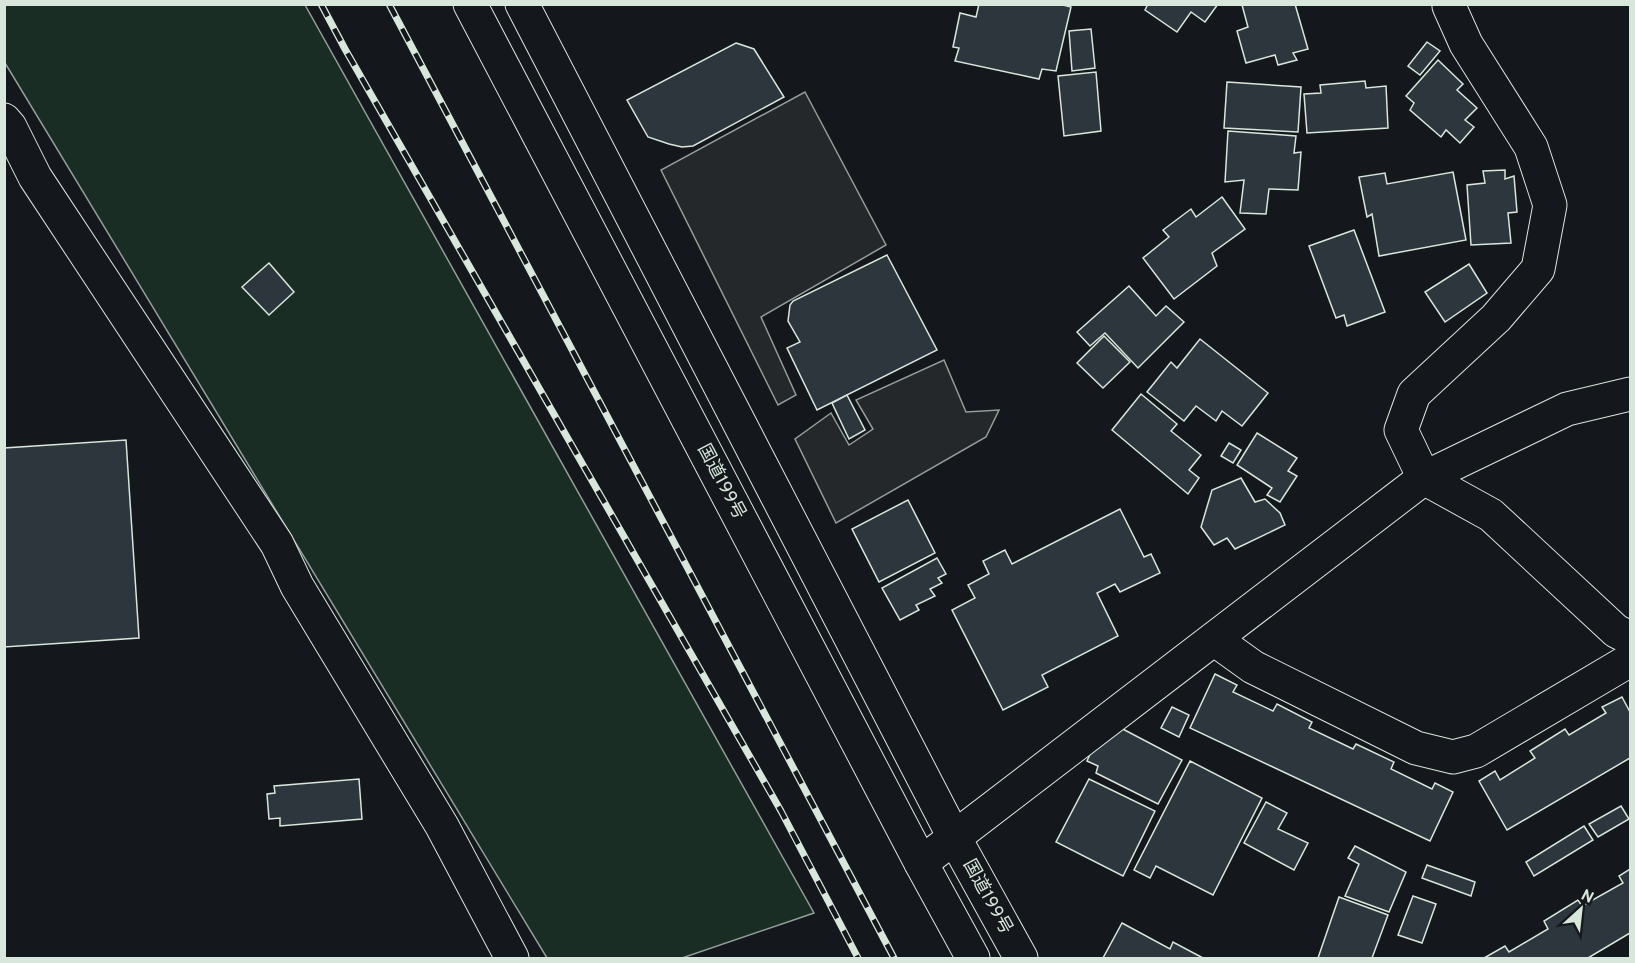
<svg xmlns="http://www.w3.org/2000/svg" width="1635" height="963" font-family="Overpass,'Noto Sans JP',sans-serif">
	<style>
		.green { fill: #1a2d24; stroke: #939e99; stroke-width: 1.5 }
		.parking { fill: #24282b; stroke: #939e99; stroke-width: 1.5 }
		.building { fill: #2c363c; stroke: #d8e6dc; stroke-width: 1.5 }
		.lines { fill: none; stroke-linecap: round; stroke-linejoin: round }
		.street-casing { stroke: #d8e6dc; stroke-width: 35 }
		.highway-casing { stroke: #d8e6dc; stroke-width: 35 }
		.street { stroke: #14181c; stroke-width: 33 }
		.highway { stroke: #14181c; stroke-width: 33 }
		.rail-casing { stroke: #d8e6dc; stroke-width: 7 }
		.rail { stroke: #14181c; stroke-width: 4.5; stroke-dasharray: 14; stroke-linecap: butt }
		.labels { text-anchor: middle; dominant-baseline: central; stroke-width: 4.5; stroke-linejoin: round; paint-order: stroke }
		.street-label { font-size: 18px; fill: #d8e6dc; stroke: #14181c }
	</style>
	<rect width="100%" height="100%" fill="#14181c"/>
	<!-- green -->
	<path class="green" d="M5,5H305L814,913L682,958H547L5,63Z"/>
	<!-- parking -->
	<g class="parking">
		<path d="M805,92L886,245L761,317L796,395L778,405L661,170Z"/>
		<path d="M944,360L966,412L999,410L986,437L836,523L795,439L831,413L849,445L873,429L856,400Z"/>
	</g>
	<!-- building -->
	<g class="building">
		<path d="M979,4H1059L1071,7L1056,71L1042,69L1039,79L955,61L959,48L953,47L960,13L976,17Z"/>
		<path d="M1218,4L1205,22L1191,12L1177,32L1145,10L1148,4Z"/>
		<path d="M1295,4L1308,49L1293,53L1297,60L1278,65L1275,55L1246,63L1237,31L1248,27L1242,5Z"/>
		<path d="M1091,29L1095,68L1072,71L1069,31Z"/>
		<path d="M1427,42L1440,51L1420,75L1408,66Z"/>
		<path d="M736,43L754,49L784,97L693,146L682,147L669,144L648,137L627,100Z"/>
		<path d="M1438,60L1463,84L1457,90L1477,108L1465,120L1474,127L1460,143L1446,130L1441,137L1410,110L1414,103L1406,96Z"/>
		<path d="M1096,72L1101,131L1064,136L1058,76Z"/>
		<path d="M1365,81L1366,88L1386,86L1388,128L1307,133L1304,94L1321,93L1320,85Z"/>
		<path d="M1227,82L1301,87L1298,132L1224,128Z"/>
		<path d="M1228,131L1296,136L1294,153L1301,152L1298,190L1269,189L1266,214L1240,213L1244,180L1225,182Z"/>
		<path d="M1505,170V179L1514,176L1517,212L1508,213L1511,243L1471,245L1467,185L1485,183L1483,171Z"/>
		<path d="M1453,172L1466,240L1379,256L1372,214L1367,217L1359,177L1385,173L1387,184Z"/>
		<path d="M1222,197L1245,229L1212,253L1217,266L1174,299L1143,258L1169,237L1163,230L1191,209L1196,217Z"/>
		<path d="M1354,230L1385,312L1347,326L1344,315L1336,318L1309,246Z"/>
		<path d="M887,255L937,350L817,410L787,348L800,342L788,321L790,305L793,301Z"/>
		<path d="M269,263L294,292L269,315L242,287Z"/>
		<path d="M1469,264L1487,293L1445,322L1425,292Z"/>
		<path d="M1129,286L1156,316L1166,306L1184,322L1138,368L1105,333L1090,346L1077,332Z"/>
		<path d="M1104,336L1130,362L1103,388L1077,363Z"/>
		<path d="M1200,339L1268,393L1242,426L1222,411L1216,421L1196,406L1184,421L1147,392L1171,362L1177,368Z"/>
		<path d="M1141,394L1177,424L1171,431L1201,455L1189,470L1199,478L1188,494L1112,430Z"/>
		<path d="M847,395L865,430L849,439L832,403Z"/>
		<path d="M1257,433L1297,458L1288,471L1297,476L1280,502L1267,495L1272,488L1237,465Z"/>
		<path d="M126,440L139,638L4,647V448Z"/>
		<path d="M1229,443L1241,450L1233,463L1221,456Z"/>
		<path d="M1241,478L1255,502L1265,499L1280,513L1285,525L1235,549L1227,538L1214,545L1201,527L1212,490Z"/>
		<path d="M908,500L935,553L879,582L852,529Z"/>
		<path d="M1120,509L1144,557L1151,554L1160,573L1120,592L1115,584L1097,593L1118,636L1042,675L1048,687L1003,710L952,610L975,598L968,585L989,574L983,561L1005,550L1012,564Z"/>
		<path d="M937,558L946,574L938,578L942,583L930,589L935,596L916,605L919,610L900,620L882,588Z"/>
		<path d="M1215,674L1237,685L1233,692L1273,711L1277,704L1312,722L1309,728L1353,749L1356,744L1394,762L1391,769L1432,789L1435,783L1453,792L1430,841L1190,728Z"/>
		<path d="M1622,697L1630,712V758L1507,830L1479,781L1495,771L1500,780L1535,758L1530,751L1565,729L1569,735L1606,713L1602,707Z"/>
		<path d="M1172,707L1189,715L1179,737L1161,728Z"/>
		<path d="M1117,726L1182,760L1158,804L1096,773L1098,766L1087,761L1095,743Z"/>
		<path d="M1190,761L1262,798L1213,895L1156,866L1150,878L1134,870Z"/>
		<path d="M359,779L362,819L280,826V818L269,819L267,794L275,793L274,786Z"/>
		<path d="M1089,779L1155,811L1123,876L1056,842Z"/>
		<path d="M1266,802L1287,813L1278,829L1308,843L1294,870L1244,843Z"/>
		<path d="M1621,806L1629,819L1598,837L1589,824Z"/>
		<path d="M1584,826L1593,840L1534,876L1526,862Z"/>
		<path d="M1355,846L1406,872L1389,912L1345,896L1359,864L1348,858Z"/>
		<path d="M1427,865L1475,882L1471,896L1422,878Z"/>
		<path d="M1630,869V933L1588,958H1484L1505,946L1509,952L1548,929L1544,921L1578,900L1582,906L1623,883L1619,876Z"/>
		<path d="M1413,896L1436,904L1422,943L1398,935Z"/>
		<path d="M1339,897L1388,915L1372,958H1318Z"/>
		<path d="M1122,923L1170,949L1173,942L1203,958H1103Z"/>
	</g>
	<g class="lines">
		<!-- street casing -->
		<g class="street-casing">
			<g id="street">
				<path d="M1450,4L1449,6L1466,44L1531,147L1550,205L1538,269L1496,318L1414,394L1401,430L1424,478L1491,515L1616,631L1630,638"/>
				<path d="M4,120L10,127L35,177L277,544L297,586L442,826L512,958"/>
				<path d="M1214,639L1253,667L1416,748L1453,757L1476,751L1630,660"/>
				<path d="M921,863L1424,478L1567,409L1630,394"/>
			</g>
		</g>
		<!-- highway casing -->
		<g class="highway-casing">
			<g id="highway">
				<path d="M470,4L921,863L973,958"/>
				<path d="M522,4L954,837L1021,958"/>
			</g>
		</g>
		<!-- street -->
		<use href="#street" class="street"/>
		<!-- highway -->
		<use href="#highway" class="highway"/>
		<!-- rail casing -->
		<g class="rail-casing">
			<g id="rail">
				<path d="M321,4L345,49L781,811L858,958"/>
				<path d="M389,4L894,958"/>
			</g>
		</g>
		<!-- rail -->
		<use href="#rail" class="rail"/>
	</g>
	<g class="labels">
		<!-- street labels -->
		<g class="street-label">
			<text transform="translate(721 482) rotate(62)">国道199号</text>
			<text transform="translate(987 897) rotate(61)">国道199号</text>
		</g>
	</g>
	<!-- border -->
	<rect width="1635" height="963" fill="none" stroke="#d8e6dc" stroke-width="12"/>
	<!-- north arrow -->
	<g transform="translate(1581 909) rotate(27)" stroke="#14181c" stroke-width="4.5" paint-order="stroke">
	<path d="M0-4.5L10 22L0 15L-10 22Z" fill="#d8e6dc"/>
	<text y="-9" font-size="16" font-weight="bold" text-anchor="middle" fill="#d8e6dc">N</text>
	</g>
</svg>
